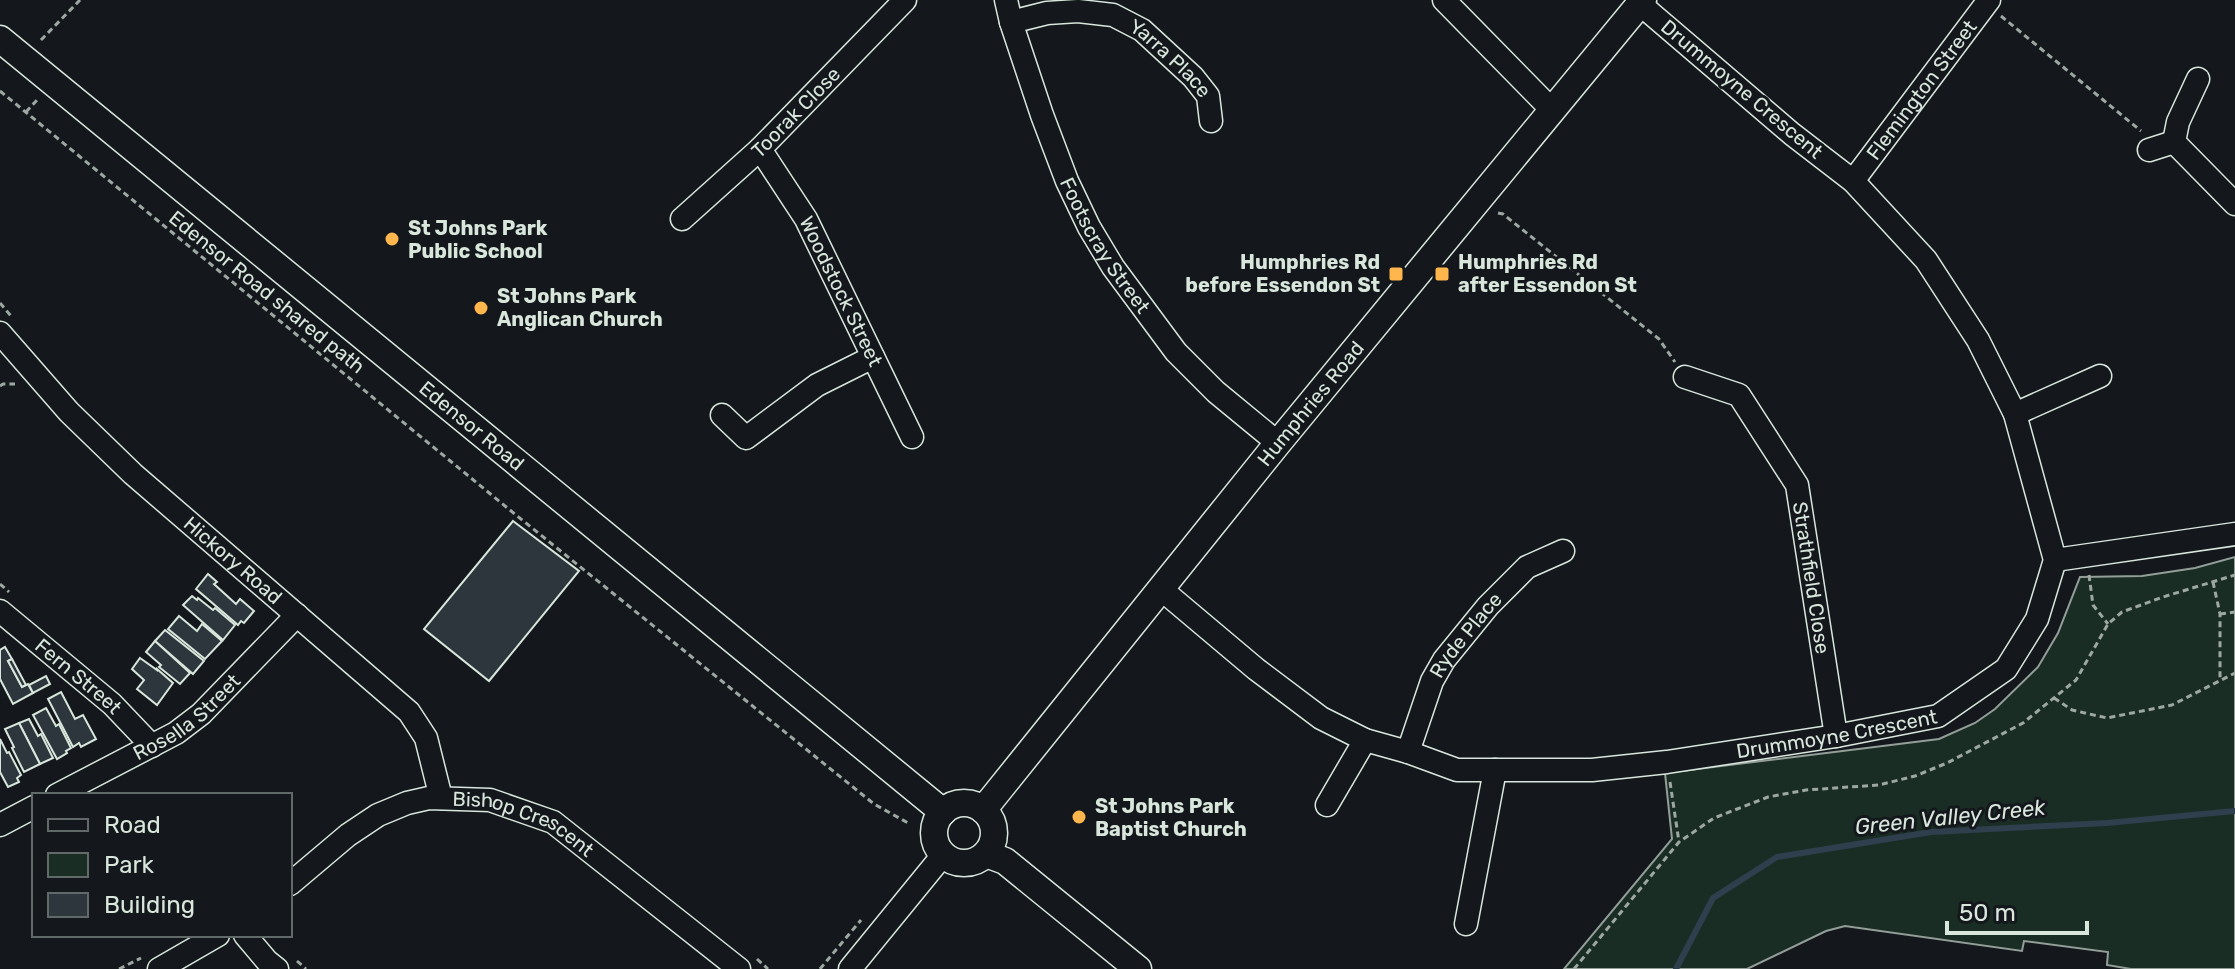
<svg xmlns="http://www.w3.org/2000/svg" width="2235" height="969" font-family="Rubik,sans-serif">
	<style>
		.green { fill: #1a2d24; stroke: #939e99; stroke-width: 2 }
		.lines { fill: none; stroke-linecap: round; stroke-linejoin: round }
		.stream { stroke: #2f3f4d; stroke-width: 6 }
		.building { fill: #2c363c; stroke: #d8e6dc; stroke-width: 2 }
		.minor-casing { stroke: #d8e6dc; stroke-width: 25 }
		.major-casing { stroke: #d8e6dc; stroke-width: 29 }
		.path { stroke: #9da8a2; stroke-width: 3; stroke-dasharray: 6 4; stroke-linecap: butt }
		.minor { stroke: #14181c; stroke-width: 22 }
		.major { stroke: #14181c; stroke-width: 26 }
		.poi-dot { fill: #ffb74d; stroke: #14181c; stroke-width: 3 }
		.labels { text-anchor: middle; dominant-baseline: central; stroke-width: 6; stroke-linejoin: round; paint-order: stroke }
		.street-label { font-size: 20px; fill: #d8e6dc; stroke: #14181c }
		.poi-label { font-size: 20px; font-weight: bold; fill: #d8e6dc; stroke: #14181c; text-anchor: start }
		.water-label { font-size: 22px; font-style: italic; fill: #d8e6dc; stroke: #14181c }
	</style>
	<rect width="100%" height="100%" fill="#14181c"/>
	<!-- green -->
	<path class="green" d="M2235,557V969H2131L2107,965L2108,952L2024,941L2022,951L1845,926L1826,931L1747,969H1564L1672,839L1665,773L1939,739L1975,723L1995,709L2038,667L2058,633L2080,577L2142,576L2195,568Z"/>
	<g class="lines">
		<!-- stream -->
		<path class="stream" d="M1676,969L1713,898L1777,857L1931,832L2107,823L2235,811"/>
	</g>
	<!-- building -->
	<g class="building">
		<path d="M513,521L579,571L489,681L424,629Z"/>
		<path d="M208,574L217,582L214,584L236,604L240,599L254,611L244,623L241,621L238,625L196,589Z"/>
		<path d="M192,596L197,600L198,598L213,610L215,608L235,625L223,640L183,605Z"/>
		<path d="M179,616L197,631L202,624L222,641L205,659L168,629Z"/>
		<path d="M165,630L204,661L193,674L155,641Z"/>
		<path d="M155,641L190,673L180,684L159,667L161,665L146,652Z"/>
		<path d="M5,647L12,659L8,661L22,687L28,684L33,693L13,704L0,679V650Z"/>
		<path d="M140,658L157,670V669L173,683L157,705L137,689L144,680L132,669Z"/>
		<path d="M12,659L26,685L22,687L8,661Z"/>
		<path d="M46,676L50,684L33,693L29,685Z"/>
		<path d="M61,692L75,719L83,715L96,739L81,747L79,743L73,747L48,699Z"/>
		<path d="M46,708L56,726L59,724L71,748L66,751L67,753L57,759L33,715Z"/>
		<path d="M29,719L38,736L41,734L53,758L40,764L19,723Z"/>
		<path d="M19,723L40,764L24,772L12,748L14,747L5,729Z"/>
		<path d="M0,739L7,753L9,752L21,775L17,778L19,782L8,787L0,772Z"/>
	</g>
	<g class="lines">
		<!-- minor casing -->
		<g class="minor-casing">
			<g id="minor">
				<path id="s1" d="M1006,0L1011,22L1042,115L1067,181L1089,227L1113,267L1176,352L1216,392L1278,443"/>
				<path d="M1444,0L1552,110"/>
				<path id="s2" d="M1011,22L1047,13L1078,11L1113,15L1142,30L1193,77L1208,96L1211,121"/>
				<path d="M2198,79L2178,122L2174,142L2235,204"/>
				<path id="s3" d="M760,149L806,219L912,437"/>
				<path d="M2149,150L2174,142"/>
				<path id="s4" d="M1853,181L1989,0"/>
				<path id="s5" d="M682,219L760,149L905,0"/>
				<path id="s6" d="M0,333L69,412L133,474L409,712L426,738L441,798"/>
				<path id="s7" d="M1685,377L1739,395L1797,485L1836,736"/>
				<path d="M2015,414L2100,376"/>
				<path d="M722,415L746,438L817,385L873,357"/>
				<path d="M2055,560L2235,534"/>
				<path id="s8" d="M1161,589L1256,669L1321,718L1365,740L1408,752L1457,770H1592L1667,762L1836,736L1938,716L2006,669L2037,619L2055,560L2015,414L1978,340L1926,260L1853,181L1792,134L1640,4"/>
				<path id="s9" d="M0,611L112,704L152,746"/>
				<path id="s10" d="M1408,752L1432,681L1444,660L1488,606L1527,567L1563,551"/>
				<path id="s11" d="M57,795L176,733L201,714L297,615"/>
				<path d="M1327,805L1365,740"/>
				<path d="M0,825L34,807"/>
				<path id="s12" d="M290,884L348,835L378,815L407,803L429,798L490,800L553,822L739,969"/>
				<path d="M1466,924L1495,770"/>
				<path d="M245,935L267,961L277,969"/>
				<path d="M159,969L218,935"/>
				<path d="M850,969L943,855"/>
			</g>
		</g>
		<!-- major casing -->
		<g class="major-casing">
			<g id="major">
				<path id="s13" d="M0,39L943,812"/>
				<circle cx="964" cy="833" r="30"/>
				<path id="s14" d="M983,810L1278,443L1643,0"/>
				<path d="M986,854L1005,861L1138,969"/>
			</g>
		</g>
		<!-- path -->
		<g class="path">
			<path d="M2001,16L2141,131"/>
			<path d="M41,40L80,0"/>
			<path d="M0,91L516,515L874,804L910,824"/>
			<path d="M26,112L37,100"/>
			<path d="M1498,213L1503,214L1659,339L1675,362"/>
			<path d="M0,303L11,316"/>
			<path d="M0,386L3,384H15"/>
			<path d="M2089,575L2093,605L2108,624"/>
			<path d="M2213,582L2220,614V681"/>
			<path d="M0,584L9,592"/>
			<path d="M2220,614L2235,612"/>
			<path d="M2054,698L2072,710L2107,718L2172,705L2235,673"/>
			<path d="M1670,782L1679,842"/>
			<path d="M757,959L768,969"/>
			<path d="M297,961L306,969"/>
			<path d="M119,969L141,958"/>
			<path d="M820,969L861,920"/>
			<path d="M1574,969L1679,842L1714,818L1768,797L1806,790L1879,785L1915,776L1947,763L2023,723L2076,680L2108,624L2122,612L2163,597L2235,575"/>
		</g>
		<!-- minor -->
		<use href="#minor" class="minor"/>
		<!-- major -->
		<use href="#major" class="major"/>
	</g>
	<!-- markers -->
	<g class="poi-dot">
		<circle cx="392" cy="239" r="8"/>
		<rect x="1388" y="266" width="16" height="16" rx="4"/>
		<rect x="1434" y="266" width="16" height="16" rx="4"/>
		<circle cx="481" cy="308" r="8"/>
		<circle cx="1079" cy="817" r="8"/>
	</g>
	<g class="labels">
		<!-- street labels -->
		<g class="street-label">
			<text stroke="none"><textPath href="#s2" startOffset="176">Yarra Place</textPath></text>
			<text transform="translate(1742 89) rotate(40)">Drummoyne Crescent</text>
			<text stroke="none"><textPath href="#s4" startOffset="114">Flemington Street</textPath></text>
			<text stroke="none"><textPath href="#s5" startOffset="156">Toorak Close</textPath></text>
			<text stroke="none"><textPath href="#s1" startOffset="266">Footscray Street</textPath></text>
			<text stroke="none"><textPath href="#s3" startOffset="164">Woodstock Street</textPath></text>
			<text transform="translate(267 292) rotate(39)">Edensor Road shared path</text>
			<text stroke="none"><textPath href="#s14" startOffset="522">Humphries Road</textPath></text>
			<text stroke="none"><textPath href="#s13" startOffset="610">Edensor Road</textPath></text>
			<text stroke="none"><textPath href="#s6" startOffset="326">Hickory Road</textPath></text>
			<text stroke="none"><textPath href="#s7" startOffset="258">Strathfield Close</textPath></text>
			<text stroke="none"><textPath href="#s10" startOffset="132">Ryde Place</textPath></text>
			<text stroke="none"><textPath href="#s9" startOffset="102">Fern Street</textPath></text>
			<text stroke="none"><textPath href="#s11" startOffset="152">Rosella Street</textPath></text>
			<text stroke="none"><textPath href="#s8" startOffset="734">Drummoyne Crescent</textPath></text>
			<text stroke="none"><textPath href="#s12" startOffset="266">Bishop Crescent</textPath></text>
		</g>
		<!-- poi labels -->
		<g class="poi-label">
			<text x="408" y="228">St Johns Park<tspan x="408" dy="23">Public School</tspan></text>
			<text x="1380" y="262" text-anchor="end">Humphries Rd<tspan x="1380" dy="23">before Essendon St</tspan></text>
			<text x="1458" y="262">Humphries Rd<tspan x="1458" dy="23">after Essendon St</tspan></text>
			<text x="497" y="296">St Johns Park<tspan x="497" dy="23">Anglican Church</tspan></text>
			<text x="1095" y="806">St Johns Park<tspan x="1095" dy="23">Baptist Church</tspan></text>
		</g>
		<!-- water labels -->
		<g class="water-label">
			<text transform="translate(1950 817) rotate(-6)">Green Valley Creek</text>
		</g>
	</g>
	<!-- legend -->
	<rect x="32" y="793" width="260" height="144" fill="#14181c" stroke="#626a69" stroke-width="2"/>
	<rect x="48" y="819" width="40" height="12" fill="#14181c" stroke="#626a69" stroke-width="2"/>
	<text x="104" y="833" font-size="24" fill="#d8e6dc">Road</text>
	<rect x="48" y="853" width="40" height="24" fill="#1a2d24" stroke="#626a69" stroke-width="2"/>
	<text x="104" y="873" font-size="24" fill="#d8e6dc">Park</text>
	<rect x="48" y="893" width="40" height="24" fill="#2c363c" stroke="#626a69" stroke-width="2"/>
	<text x="104" y="913" font-size="24" fill="#d8e6dc">Building</text>
	<!-- scale -->
	<path d="M1947 921v12h140v-12" fill="none" stroke="#d8e6dc" stroke-width="4"/>
	<text x="1959" y="921" font-size="24" fill="#d8e6dc" stroke="#14181c" stroke-width="6" paint-order="stroke">50 m</text>
</svg>
